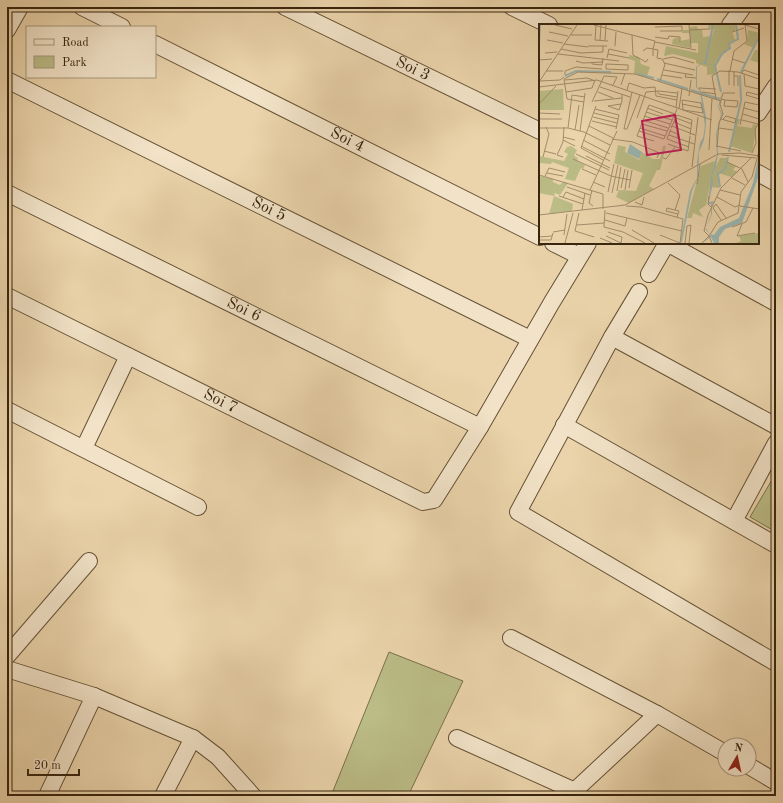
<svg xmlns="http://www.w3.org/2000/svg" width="783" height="803" font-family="'Old Standard TT',serif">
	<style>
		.green { fill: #bbbc86; stroke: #7a704a }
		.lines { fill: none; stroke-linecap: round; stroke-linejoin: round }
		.street-casing { stroke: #655135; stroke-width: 18 }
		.street { stroke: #f2e3c8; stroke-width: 16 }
		.labels { text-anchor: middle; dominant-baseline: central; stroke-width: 4; stroke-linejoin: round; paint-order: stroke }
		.street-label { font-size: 16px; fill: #38250e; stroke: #f2e3c8 }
		.inset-river { fill: none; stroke: #9bb6b2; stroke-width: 2 }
		.inset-road { fill: none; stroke: #a38e6c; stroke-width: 1 }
		.view { fill: #c2185b; fill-opacity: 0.15; stroke: #c2185b; stroke-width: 2 }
		.inset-edge { fill: none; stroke: #38250e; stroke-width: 2 }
	</style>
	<rect width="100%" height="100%" fill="#ebd4ab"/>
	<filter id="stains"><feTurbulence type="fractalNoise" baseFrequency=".005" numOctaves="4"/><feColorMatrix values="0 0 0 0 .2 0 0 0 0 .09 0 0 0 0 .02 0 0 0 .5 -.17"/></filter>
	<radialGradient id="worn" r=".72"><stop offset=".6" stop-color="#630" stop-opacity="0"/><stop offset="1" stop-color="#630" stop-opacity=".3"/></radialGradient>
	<!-- green -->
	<g class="green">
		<path d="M776,473V532L750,517Z"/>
		<path d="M389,652L463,681L408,796H331Z"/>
	</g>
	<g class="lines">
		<!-- street casing -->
		<g class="street-casing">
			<g id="street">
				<path d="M82,7L122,27"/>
				<path id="s1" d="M285,7L540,131"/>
				<path d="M512,7L549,25"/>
				<path d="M730,25L743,7"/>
				<path d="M7,30L20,7"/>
				<path id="s2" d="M155,44L540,237"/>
				<path id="s3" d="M7,80L530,339"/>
				<path d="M758,113L776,86"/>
				<path d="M758,173L776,183"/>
				<path id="s4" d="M7,193L480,427"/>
				<path d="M553,243L579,256"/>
				<path d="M667,243L776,303"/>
				<path d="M649,274L667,243"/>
				<path d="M639,292L612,337L518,512L776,663"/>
				<path id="s5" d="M7,296L423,502L434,500L480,427L552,302L588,243"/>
				<path d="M612,337L776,426"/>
				<path d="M7,410L198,507"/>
				<path d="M564,425L776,545"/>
				<path d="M84,448L128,356"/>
				<path d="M734,521L776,443"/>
				<path d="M511,638L657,714L725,753"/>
				<path d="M7,656L89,561"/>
				<path d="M7,669L94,696L193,738L218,757L253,796"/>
				<path d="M457,738L575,791"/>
				<path d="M749,766L776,782"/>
				<path d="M47,796L94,696"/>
				<path d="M163,796L193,738"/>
				<path d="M569,796L657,714"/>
			</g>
		</g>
		<!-- street -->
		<use href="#street" class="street"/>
	</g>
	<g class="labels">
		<!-- street labels -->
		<g class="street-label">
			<text stroke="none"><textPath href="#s1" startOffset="142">Soi 3</textPath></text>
			<text stroke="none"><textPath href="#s2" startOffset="215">Soi 4</textPath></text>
			<text stroke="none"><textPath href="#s3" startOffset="292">Soi 5</textPath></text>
			<text stroke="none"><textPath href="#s4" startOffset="264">Soi 6</textPath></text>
			<text stroke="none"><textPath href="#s5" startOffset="238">Soi 7</textPath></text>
		</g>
	</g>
	<!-- overview -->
	<g transform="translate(539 24)">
		<rect width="220" height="220" fill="#ebd4ab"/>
		<path d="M169,1H196V7H193L196,16L191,18L190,24L176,39V50L168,51V43L157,39V36L134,30L125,32L127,22L159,29V19H151V24L133,20L134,15L140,13L141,17L151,15V9H143L144,6H151L150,3L158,2L159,6H163L164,13L173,12L175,5H170ZM209,6L220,9L215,24L205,20L208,18ZM216,26H220V39L211,36ZM90,31L100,33L102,40L111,43L108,52L95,50L96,37L90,35ZM24,65L25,86H0V67ZM198,95H202L198,102L213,104L214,100L218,101L213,129L191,122ZM79,121L87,123L86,128L100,136L103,128L114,135H121L124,122H127L121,146H118L110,162L115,165L90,179L77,173L80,166L97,167L104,149L75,139ZM32,122L38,126L35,132L39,134L38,137L46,141L44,145L42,144L36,157L26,155L30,144L13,138L12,140L0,139V132L25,137L29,130L25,128L28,123ZM181,134H189L188,138L197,142L194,146L199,148L192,153L179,149L180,164L173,163V152ZM176,137L167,181L160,186L164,193L154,189L153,194H148L162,142ZM0,152L14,155V158L21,161L24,158L29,159L21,171L16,169L15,172L34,180L33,187L10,190L15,172L0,169ZM220,209V219H197L202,217L200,212Z" fill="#bbbc86"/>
		<path d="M164,38L176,42L164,39L158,43V63L161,65L162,67L167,93V101L165,116L160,128L159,153L153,167L143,218L141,219L151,167L158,154V138L161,119L164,114L166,102L161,67L157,63V43ZM183,68L180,83L183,90L178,110L179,129L177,143L173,152L174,159L170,178L175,177L178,170L175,177L173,181V190L167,204L171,210L175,211L181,203L200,194L214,159L220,130L219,154L203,199L186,205L180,213V219H175L172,213L164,219L172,211L167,206V204L172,190V180H169L172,152L178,131L177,110L182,90L179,83ZM91,120L103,128L100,135L88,129Z" fill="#9bb6b2"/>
		<path class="inset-river" d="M0,20L1,1M166,40L174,1M202,48L220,13M99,50L115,54M26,52L37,47L72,48M118,55L149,65M152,66L181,75M182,68L176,42L183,30L191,24L190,20L199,15L197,1M190,128L202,77L201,51M181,163L179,150L186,145L189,133"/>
		<path class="inset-road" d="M16,1L33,5M55,1L116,17L114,25L119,26L118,34L123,35L126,40L121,57M150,1L152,24M206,1L220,5M57,2L56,16L69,17M116,3L143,2V7H121M150,6L171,5M10,8L29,12M193,8L205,4M32,11H53M93,11L94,31L107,38L109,35M116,13L129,15L130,12L141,13V18M8,16L24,19M61,16L62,1M66,16L67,1M116,18L157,26M25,20L49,23M49,22H68M76,22L77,8M22,25L42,29L64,28V22M104,27L108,24L114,25V32M6,29L18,28M19,30L80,37M69,30L90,34M68,34L70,25L88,29M124,35L134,33L155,39M193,35L206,39M0,36L13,35M37,37L44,39L64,38M53,38V40L63,41L64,34M125,39L156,46M67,40L89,41V46L67,45ZM125,46L154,51M190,46V61M7,47H24M191,47L195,27L208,17L206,1M147,50L146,53L157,54M202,50L205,46L220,51M205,50L206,62L220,65M26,51V47L37,43L63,45M123,51L143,54M195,52H199V62M25,55L39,48L96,50L182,77M25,55L28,75L45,78M26,56L48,54L54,56M1,57L21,56L25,53M0,58L38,1M82,61L86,49M195,62V47M0,63L58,56L173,96M61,63L91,73M160,64L177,65M88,66L90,59L105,64L116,63L117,72L138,76M118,67L120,70L138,73M27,68L53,64L56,56M59,68L74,74M93,68L85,105H88L101,71M163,68L177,70M220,71L208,68L207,71L220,75M150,72L152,56M177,75L173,52L181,47L199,48L220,55M182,75L186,76L199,77L198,83L185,82L186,76M143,76L162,79L164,89L144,86ZM55,77L83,74M53,78L65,52L78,53L74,61M0,80L17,62M82,80L69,82L80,86L83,77V71M143,80L163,84M57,82L42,124L64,136M108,84L124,90M137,84L139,67M205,84L220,88M56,85L80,91L77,105M140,85L143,64M107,88L133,96M0,89L21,90M55,89L79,95M204,90L220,95M105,92L131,100M54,93L78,99M98,94L107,68L120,67L138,69M137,94L153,100M0,95H23M182,95L196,99L197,95L187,92L184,95M104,96L129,104M203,96L219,100M53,97L78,103M135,98L152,105M103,100L128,107M201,101L206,78L220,81M50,102L74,114M133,102L156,111M0,104H29L45,108L71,121M29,104L33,71L46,73M101,104L126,112M132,104L138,91L153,96L151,111M180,104L194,106M132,105L128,115L150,123M36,106L40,81M41,107L46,69M100,107L125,115L138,85M131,107L139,110L138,114M130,111L155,120M24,113L36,116M73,115L94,118L116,127L120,129L118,134M24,116L36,122M44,116L71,130M115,117L98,112L110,81L136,90M129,120L149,127L151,112M42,122L71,137M177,122L202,127M178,123L180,99L184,90L181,80L184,69H196M170,126L173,74M5,127L17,130M213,129L217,119L216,105L220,99M37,130L70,146M183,131L217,134M47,132L71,144M4,133L10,110L7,103M24,133L18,131L24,118L25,103M124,134L127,135L136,123M34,135L72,152L91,156M188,138L203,145M153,143L159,93M43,145L57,151M203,145L209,158M8,149L24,152M0,151L64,170V185M6,152L10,144L26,148M193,154L206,161M54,158L66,163M129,159L141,171L136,186M158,160L161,140M28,163L51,171M82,164L86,145M90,164L93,146M51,166L78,107M53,166L50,179L54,182M86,166L89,146M181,166L201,171M78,167L82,143M69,168L75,140M73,169L79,141M20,172L44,180M170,172L169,180L172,183M24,173L27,168L45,175M178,173L196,183L201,181M96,178L103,181L105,173M177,180L174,184L182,196M177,180L187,194M87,182L102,183L144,195L141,219M201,182L220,185M43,186L46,169M66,186L65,203L84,208L106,219M40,189L36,207L55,213M67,189L143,207M0,191L86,181L179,130L201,129L220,132M138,193L140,187L128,184L127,187L139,190M66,196L86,202L88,194M38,201L65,199M193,203L207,198L214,184M93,206L115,219M14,208L26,206M69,208L83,213L82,219M25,211L28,190M121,211L141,219M67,212L82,219M198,212L216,209M198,212L203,200M0,213L13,212M61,214L73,219M0,216H12L14,209M26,219L34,189M146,219L148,202L152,201M150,219L152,201M163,219L170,212L165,207L169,191L182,164L212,134M173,219L170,212L179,198L199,189L202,168L213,153L220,127"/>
		<path class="view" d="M136,91L142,126L108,131L103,97Z"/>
		<rect width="220" height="220" class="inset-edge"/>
	</g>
	<!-- margin -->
	<rect width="783" height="803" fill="none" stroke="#ebd4ab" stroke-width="24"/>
	<rect x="8" y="8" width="767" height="787" fill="none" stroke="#38250e" stroke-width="2"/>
	<rect x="12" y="12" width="759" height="779" fill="none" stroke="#38250e"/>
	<!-- legend -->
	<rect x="26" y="26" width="130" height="52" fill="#f2e3c8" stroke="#a8977e"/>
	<rect x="34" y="39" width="20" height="6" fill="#f2e3c8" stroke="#a8977e"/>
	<text x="62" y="46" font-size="12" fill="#38250e">Road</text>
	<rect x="34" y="56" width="20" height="12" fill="#bbbc86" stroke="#a8977e"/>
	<text x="62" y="66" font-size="12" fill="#38250e">Park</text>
	<!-- north arrow -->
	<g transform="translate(737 757) rotate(9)"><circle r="19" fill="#f2e3c8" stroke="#a8977e"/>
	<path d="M0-3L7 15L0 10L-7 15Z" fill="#8f2418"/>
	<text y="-6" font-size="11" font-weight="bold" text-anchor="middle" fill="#38250e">N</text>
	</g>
	<!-- scale -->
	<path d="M28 769v6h51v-6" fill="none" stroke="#38250e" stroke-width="2"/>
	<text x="34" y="769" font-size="12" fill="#38250e" stroke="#f2e3c8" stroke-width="3" paint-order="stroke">20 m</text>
	<rect width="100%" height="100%" filter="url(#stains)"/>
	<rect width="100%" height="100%" fill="url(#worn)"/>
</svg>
